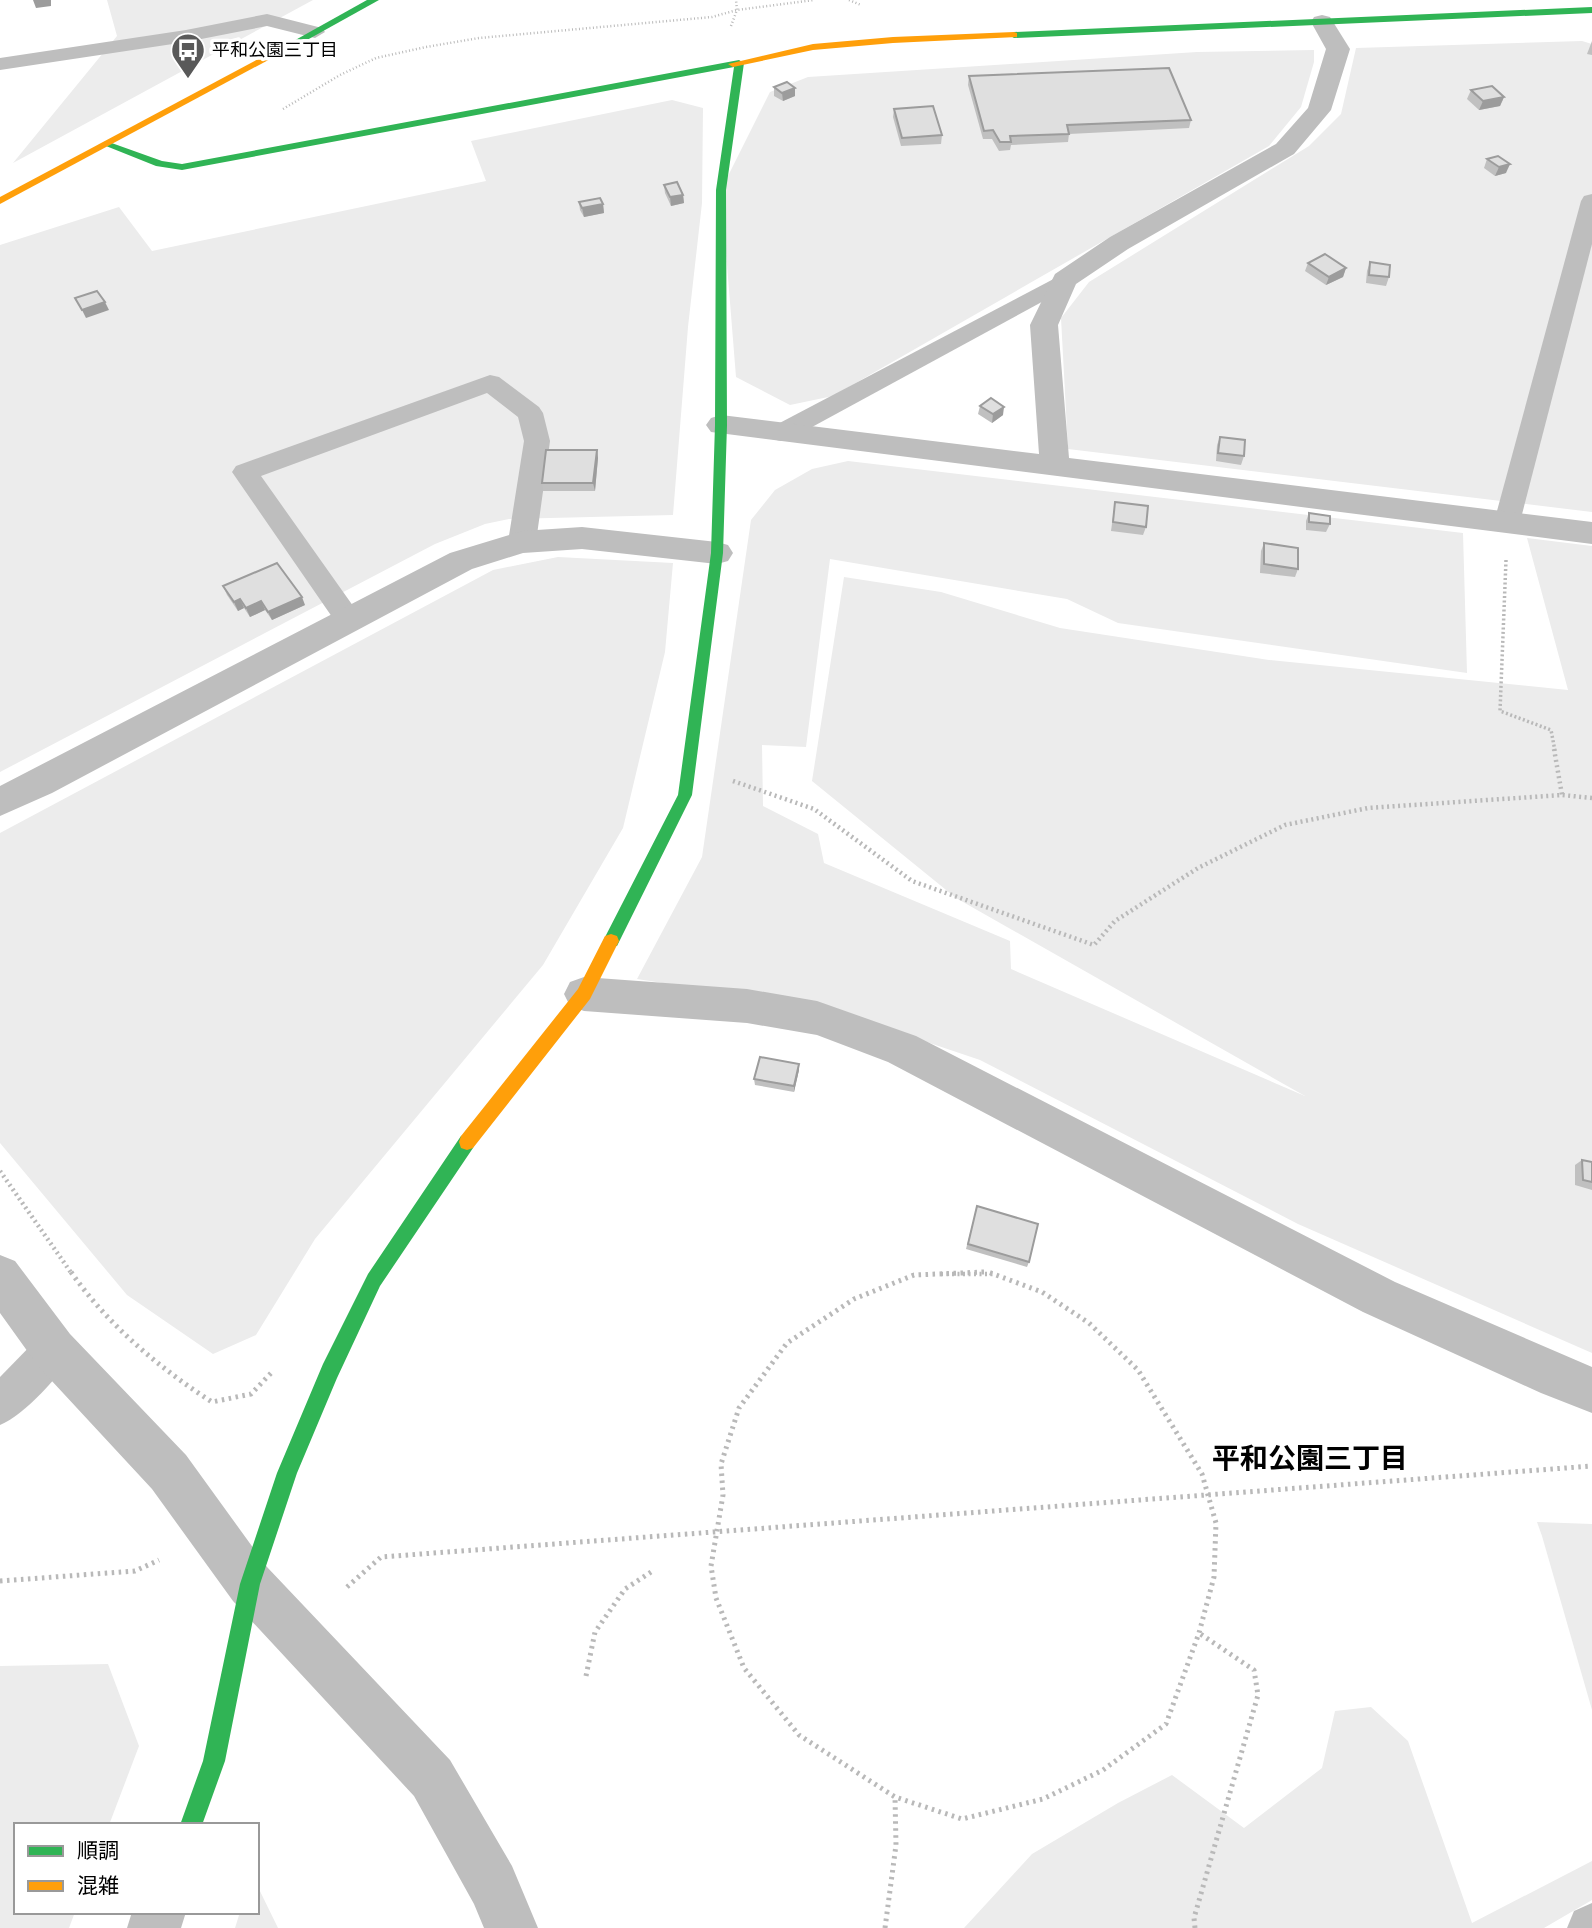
<svg xmlns="http://www.w3.org/2000/svg" width="1592" height="1928" font-family="Helvetica,'Noto Sans JP',sans-serif">
	<style>
		.green { fill: #ececec }
		.lines { fill: none; stroke-linecap: round; stroke-linejoin: round }
		.path-far3 { stroke: #b9b9b9; stroke-width: 2.5; stroke-dasharray: 1 2.5; stroke-linecap: butt }
		.path-far2 { stroke: #b9b9b9; stroke-width: 3.5; stroke-dasharray: 2 2.5; stroke-linecap: butt }
		.path-far1 { stroke: #b9b9b9; stroke-width: 4.5; stroke-dasharray: 2 3.5; stroke-linecap: butt }
		.path { stroke: #b9b9b9; stroke-width: 5; stroke-dasharray: 2.5 4.5; stroke-linecap: butt }
		.lane { fill: #bebebe; fill-rule: evenodd }
		.street { fill: #bebebe; fill-rule: evenodd }
		.fast { fill: #30b455; fill-rule: evenodd }
		.slow { fill: #ff9f0a; fill-rule: evenodd }
		.wall { fill: #c0c0c0 }
		.shaded-wall { fill: #9c9c9c }
		.building { fill: #dfdfdf; stroke: #9c9c9c; stroke-width: 2 }
		.labels { text-anchor: middle; dominant-baseline: central; stroke-width: 7; stroke-linejoin: round; paint-order: stroke }
		.far-poi-label { font-size: 18px; fill: #000; stroke: #fff; text-anchor: start }
		.near-neighbourhood-label { font-size: 28px; font-weight: bold; fill: #000; stroke: #fff }
	</style>
	<rect width="100%" height="100%" fill="#fff"/>
	<!-- green -->
	<g class="green">
		<path d="M107,0H313L13,163L117,36Z"/>
		<path d="M1582,41L1592,44V512L1068,449L1061,318L1089,282L1309,146L1341,114L1356,48Z"/>
		<path d="M1314,50V62L1301,107L1269,146L833,396L790,405L736,377L721,190L770,92L808,77L1197,52Z"/>
		<path d="M672,100L703,108L702,203L688,327L673,515L509,519L485,524L435,544L0,772V245L119,207L152,251L486,181L471,141Z"/>
		<path d="M848,461L1463,533L1467,673L1118,623L1067,599L830,559L806,747L762,745L763,806L818,834L824,863L1010,941L1011,969L1305,1096L956,898L812,781L844,577L941,592L1060,628L1269,660L1568,690L1527,538L1592,546V1353L1298,1224L980,1060L829,1009L637,979L702,857L751,520L775,490L812,469Z"/>
		<path d="M558,557L673,563L665,652L623,828L543,965L315,1239L256,1335L213,1354L127,1295L0,1143V833L493,570Z"/>
		<path d="M1537,1522L1592,1524V1710L1542,1536Z"/>
		<path d="M108,1664L139,1746L109,1825H16V1912H75L69,1928H0V1666Z"/>
		<path d="M1371,1707L1408,1741L1472,1923L1592,1861V1900L1544,1928H964L1032,1854L1118,1803L1172,1775L1244,1828L1322,1768L1335,1711Z"/>
		<path d="M257,1885L278,1928H235L240,1912H257Z"/>
	</g>
	<g class="lines">
		<!-- path-far3 -->
		<g class="path-far3">
			<path d="M849,0L861,5"/>
			<path d="M731,26L737,10L736,0"/>
			<path d="M283,109L340,75L376,58L426,47L479,38L712,17L737,10L814,0"/>
		</g>
		<!-- path-far2 -->
		<path class="path-far2" d="M1506,560L1500,711L1551,730L1555,751"/>
		<!-- path-far1 -->
		<g class="path-far1">
			<path d="M1554,749L1562,795"/>
			<path d="M733,781L814,809L912,881L1094,945L1115,921L1198,868L1285,825L1368,808L1562,795L1592,798"/>
			<path d="M0,1171L72,1274"/>
			<path d="M941,1274H993"/>
		</g>
		<!-- path -->
		<g class="path">
			<path d="M71,1272C107,1324 159,1368 212,1402L251,1394L274,1370"/>
			<path d="M984,1272L914,1275L854,1299L787,1343L739,1408L721,1464L723,1495L711,1566L716,1598L744,1668L799,1735L895,1797L962,1819L1043,1799L1103,1770L1166,1724L1199,1633L1214,1577L1216,1523L1202,1474L1138,1370L1089,1323L1042,1292L988,1272"/>
			<path d="M0,1581L135,1571L159,1560"/>
			<path d="M347,1587L381,1557L1592,1466"/>
			<path d="M586,1676L595,1632L625,1589L651,1572"/>
			<path d="M885,1928L896,1845L895,1797"/>
			<path d="M1195,1928L1194,1918L1258,1695L1254,1670L1199,1633"/>
		</g>
		<!-- lane -->
		<g class="lane">
			<path d="M267,14L322,28L325,32L315,38L267,26L186,42L0,70V58L186,30Z"/>
			<path d="M1592,194V244L1520,522L1516,529L1507,531L1498,529L1494,522L1581,201L1584,196Z"/>
			<path d="M1065,273L1073,275L1077,280L1073,285L790,439L781,441L772,439L768,433L772,427Z"/>
			<path d="M490,375L499,377L539,407L543,413L550,441L536,542L532,549L522,551L512,549L508,542L524,441L518,417L487,393L261,476L363,620L359,627L349,630L339,627L232,472L236,466Z"/>
			<path d="M54,1331L68,1336L73,1350C63,1374 24,1415 0,1425V1377L40,1336Z"/>
			<path d="M1592,1903V1928H1567L1574,1911Z"/>
		</g>
		<!-- street -->
		<g class="street">
			<path d="M1322,15L1330,17L1350,49L1331,110L1294,154L1128,249L1076,284L1058,325L1069,458L1592,522V544L711,432L706,425L711,418L721,415L1039,454L1030,325L1052,280L1055,274L1110,237L1276,144L1308,108L1326,49L1311,22L1314,17Z"/>
			<path d="M582,527L717,542L728,545L733,553L728,561L717,564L582,549L523,553L472,569L52,793L0,816V786L450,553L522,531Z"/>
			<path d="M584,977L747,989L817,1001L916,1036L1395,1282L1592,1367V1413L1541,1393L1363,1312L888,1062L817,1035L747,1023L584,1011L570,1006L564,994L570,982Z"/>
			<path d="M0,1255L15,1261L70,1334L186,1455L267,1567L450,1760L512,1866L538,1928H484L474,1904L414,1796L233,1601L152,1489L38,1366L0,1313Z"/>
			<path d="M132,1912H186L181,1928H127Z"/>
		</g>
		<!-- fast -->
		<g class="fast">
			<path d="M367,0H379L298,45L290,43Z"/>
			<path d="M1592,7V13L1014,38L1009,35L1014,32Z"/>
			<path d="M739,60L744,63L726,190L727,425L723,553L692,795L617,946H605L603,941L678,795L711,553L715,425L716,190L734,67L182,170L156,166L101,144L106,141L162,161L182,164Z"/>
			<path d="M467,1134L473,1136L475,1142L473,1148L380,1286L337,1378L297,1473L260,1584L225,1761L202,1825H180L203,1761L240,1584L277,1473L323,1364L368,1274L461,1136Z"/>
		</g>
		<!-- slow -->
		<g class="slow">
			<path d="M1014,32L1017,33V37L893,43L813,50L733,67L728,64L813,44L893,37Z"/>
			<path d="M292,41L300,43L0,204V197Z"/>
			<path d="M611,934L617,936L619,941L590,999L473,1148L467,1150L461,1148L459,1142L461,1136L578,989L605,936Z"/>
		</g>
	</g>
	<!-- wall -->
	<g class="wall">
		<path d="M1592,41V55L1587,54Z"/>
		<path d="M969,76L1191,120L1189,128L1069,134L1068,142L1011,145L1010,150L999,151L992,139H983L968,85Z"/>
		<path d="M774,87L795,96L783,101L774,96Z"/>
		<path d="M1471,90L1504,97L1500,106L1479,110L1467,99Z"/>
		<path d="M894,109L942,135L941,144L901,146L893,117Z"/>
		<path d="M1487,159L1506,173L1495,176L1484,168Z"/>
		<path d="M664,185L683,195L684,203L671,206L665,193Z"/>
		<path d="M579,202L603,204L604,213L584,217L580,210Z"/>
		<path d="M1370,262L1389,277L1386,286L1366,283L1367,271Z"/>
		<path d="M1308,263L1346,268L1343,277L1326,285L1305,271Z"/>
		<path d="M980,406L1003,415L992,423L978,414Z"/>
		<path d="M1220,437L1244,456L1241,465L1216,461L1217,445Z"/>
		<path d="M597,450L598,458L595,491H543L542,483Z"/>
		<path d="M1115,502L1146,527L1143,535L1111,531Z"/>
		<path d="M1309,513L1330,524L1326,532L1306,530V521Z"/>
		<path d="M1264,543L1298,569L1295,577L1260,573L1261,551Z"/>
		<path d="M223,586L305,605L272,620L265,610L250,617L244,608L238,611L227,595Z"/>
		<path d="M799,1070L794,1092L755,1085L754,1079Z"/>
		<path d="M1582,1160L1592,1162V1190L1575,1185V1165Z"/>
		<path d="M977,1206L1029,1262L1027,1267L966,1249Z"/>
	</g>
	<!-- shaded-wall -->
	<g class="shaded-wall">
		<path d="M33,0H51V6L36,8Z"/>
		<path d="M795,88V96L783,101L782,93Z"/>
		<path d="M1504,97L1500,106L1479,110L1483,101Z"/>
		<path d="M1510,164L1506,173L1495,176L1499,167Z"/>
		<path d="M683,195L684,203L671,206L670,197Z"/>
		<path d="M603,204L604,213L584,217L582,208Z"/>
		<path d="M1346,268L1343,277L1326,285L1329,277Z"/>
		<path d="M105,302L109,310L86,318L82,310Z"/>
		<path d="M1004,407L1003,415L992,423L993,414Z"/>
		<path d="M597,450L598,458L595,491L593,483Z"/>
		<path d="M302,597L305,605L272,620L268,612Z"/>
		<path d="M240,599L244,608L238,611L234,602Z"/>
		<path d="M261,601L265,610L250,617L246,608Z"/>
		<path d="M799,1064V1070L794,1092V1086Z"/>
	</g>
	<!-- building -->
	<g class="building">
		<path d="M1169,68L1191,120L1067,125L1069,134L1010,136L1011,142H1000L993,130L984,131L969,76Z"/>
		<path d="M787,82L795,88L782,93L774,87Z"/>
		<path d="M1492,86L1504,97L1483,101L1471,90Z"/>
		<path d="M933,106L942,135L902,138L894,109Z"/>
		<path d="M1498,156L1510,164L1499,167L1487,159Z"/>
		<path d="M677,182L683,195L670,197L664,185Z"/>
		<path d="M600,198L603,204L582,208L579,202Z"/>
		<path d="M1325,254L1346,268L1329,277L1308,263Z"/>
		<path d="M1370,262L1390,265L1389,277L1369,275Z"/>
		<path d="M97,291L105,302L82,310L75,298Z"/>
		<path d="M991,398L1004,407L993,414L980,406Z"/>
		<path d="M1220,437L1245,440L1244,456L1218,453Z"/>
		<path d="M546,450H597L593,483H542Z"/>
		<path d="M1115,502L1148,506L1146,527L1113,522Z"/>
		<path d="M1309,513L1330,516V524L1309,522Z"/>
		<path d="M1264,543L1298,548V569L1264,564Z"/>
		<path d="M277,563L302,597L268,612L261,601L246,608L240,599L234,602L223,586Z"/>
		<path d="M760,1057L799,1064L794,1086L754,1079Z"/>
		<path d="M1582,1160L1592,1162V1182L1583,1180Z"/>
		<path d="M977,1206L1038,1224L1029,1262L968,1244Z"/>
	</g>
	<!-- icons -->
	<defs>
		<g id="bus-pin" transform="scale(1.75)"><path d="M0 17L-7.5 6A9.5 9.5 0 1 1 7.5 6Z" fill="#595959" stroke="#fff"/><path d="M-5-6H5V4H4V6H2V4H-2V6H-4V4H-5ZM-3.5-4V0h7V-4ZM-3.5 1.2v1.5H-2V1.2ZM2 1.2v1.5H3.5V1.2Z" fill="#fff"/></g>
	</defs>
	<g fill-rule="evenodd">
		<use href="#bus-pin" x="188" y="50"/>
	</g>
	<g class="labels">
		<!-- far-poi labels -->
		<g class="far-poi-label">
			<text x="212" y="50">平和公園三丁目</text>
		</g>
		<!-- near-neighbourhood labels -->
		<g class="near-neighbourhood-label">
			<text x="1310" y="1458">平和公園三丁目</text>
		</g>
	</g>
	<!-- legend -->
	<rect x="14" y="1823" width="245" height="91" fill="#ffffff" stroke="#999999" stroke-width="2"/>
	<rect x="28" y="1846" width="35" height="10" fill="#30b455" stroke="#999999" stroke-width="2"/>
	<text x="77" y="1858" font-size="21" fill="#000000">順調</text>
	<rect x="28" y="1881" width="35" height="10" fill="#ff9f0a" stroke="#999999" stroke-width="2"/>
	<text x="77" y="1893" font-size="21" fill="#000000">混雑</text>
</svg>
